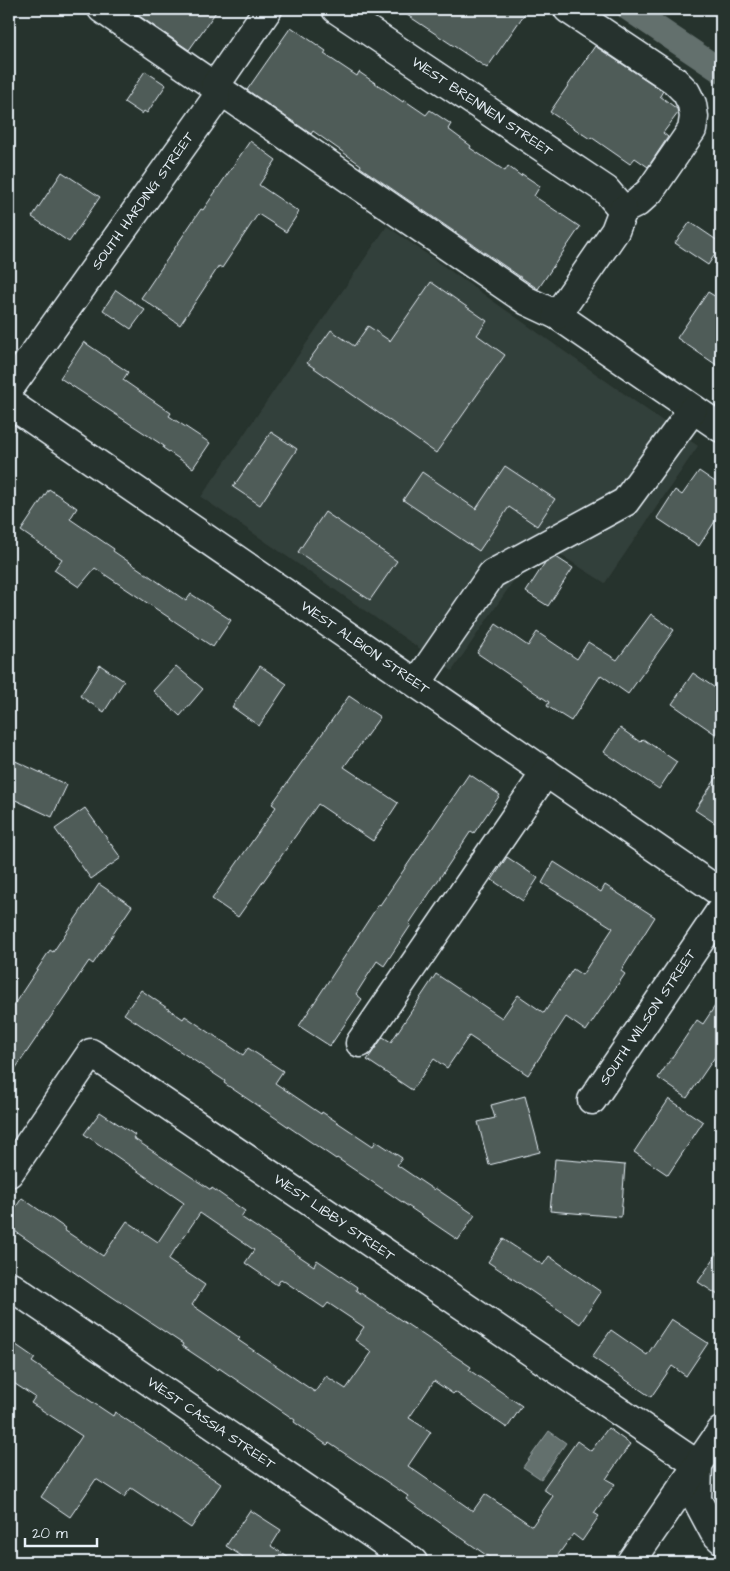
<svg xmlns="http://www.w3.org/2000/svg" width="730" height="1571" font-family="'Architects Daughter',sans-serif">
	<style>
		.built { fill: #333f3a }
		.water { fill: #636f6d; stroke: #98a3a5 }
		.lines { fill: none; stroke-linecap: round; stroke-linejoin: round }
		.canal { stroke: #636f6d; stroke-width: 25 }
		.building { fill: #505c59; stroke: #e8f1f8; fill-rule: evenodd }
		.minor-casing { stroke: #e8f1f8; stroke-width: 31 }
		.minor { stroke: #26332d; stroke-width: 28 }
		.labels { text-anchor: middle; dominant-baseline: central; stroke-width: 5; stroke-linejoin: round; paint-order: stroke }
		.street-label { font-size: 14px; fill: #e8f1f8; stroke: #26332d }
	</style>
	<rect width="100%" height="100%" fill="#26332d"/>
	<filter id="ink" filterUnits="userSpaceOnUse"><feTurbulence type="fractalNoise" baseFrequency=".02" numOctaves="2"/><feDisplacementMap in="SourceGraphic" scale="10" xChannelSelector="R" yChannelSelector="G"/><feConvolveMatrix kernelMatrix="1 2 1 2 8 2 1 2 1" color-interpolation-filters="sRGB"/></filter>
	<g filter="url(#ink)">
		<!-- built -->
		<path class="built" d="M387,226L698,446L605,583L540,542L452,671L201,497Z"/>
		<!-- water -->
		<path class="water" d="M549,1431L566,1443L541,1479L523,1467Z"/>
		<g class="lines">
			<!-- canal -->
			<path class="canal" d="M629,9L721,71"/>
		</g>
		<!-- building -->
		<g class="building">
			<path d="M129,9H218L189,50Z"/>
			<path d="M398,9H528L487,68Z"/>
			<path d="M291,27L326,51L324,54L357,76L359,72L403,102L404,100L426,115L430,110L451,124L448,129L471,146L470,148L505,171L508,166L521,176L522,174L540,186L534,196L580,227L538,289L360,167L361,165L313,131L311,134L247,90Z"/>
			<path d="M595,46L663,91L660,96L677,109L678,113L663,133L668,137L648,167L635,158L630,164L591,137L590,139L550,112Z"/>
			<path d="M145,71L166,85L147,113L144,111L142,114L124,102Z"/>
			<path d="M250,141L276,160L259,185L299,212L286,232L258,214L222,268L219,266L180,325L141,298L201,209L203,210Z"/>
			<path d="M62,172L100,197L69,242L32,217Z"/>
			<path d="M690,222L721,243V245L708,265L675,243Z"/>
			<path d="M431,282L487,321L477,335L505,355L436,453L307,363L331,330L354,346L368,326L390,341Z"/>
			<path d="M116,290L145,310L131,329L103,310Z"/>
			<path d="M708,292L721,300V368L677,338Z"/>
			<path d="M84,342L128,372L123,380L171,413L169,416L210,443L193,468L163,448L164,446L60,378Z"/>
			<path d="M271,432L297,449L260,505L233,487Z"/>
			<path d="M505,466L555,499L537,526L509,507L479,551L403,500L422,472L476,509Z"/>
			<path d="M699,471L721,486V512L699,546L657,518L675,490L682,495Z"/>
			<path d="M49,489L77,508L70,519L114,549L113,551L186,601L191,594L231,620L213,647L95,568L79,587L54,570L62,559L21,531Z"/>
			<path d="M325,512L397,561L370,600L298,552Z"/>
			<path d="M556,557L573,568L548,606L526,592L544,564Z"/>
			<path d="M651,614L674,630L628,694L601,675L571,721L547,706L549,702L477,653L496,624L528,646L537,632L577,659L588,642L617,660Z"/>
			<path d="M100,665L124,681L104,712L80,696Z"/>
			<path d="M176,666L203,689L180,716L153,691Z"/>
			<path d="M260,666L287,684L259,726L232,707Z"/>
			<path d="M693,673L721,692V738L672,704Z"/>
			<path d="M349,696L380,717L344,767L398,803L373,841L318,804L238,917L212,899L276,807L272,804Z"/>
			<path d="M620,728L640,742L643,739L677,762L659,789L604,752Z"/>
			<path d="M9,758L67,785L52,817L9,797Z"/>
			<path d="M721,771V827L695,810Z"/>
			<path d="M469,774L500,795L474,833L471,831L409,924L411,925L384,966L377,961L356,994L362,999L330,1046L299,1026L379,904L380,905Z"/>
			<path d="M85,808L121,858L91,879L55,829Z"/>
			<path d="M507,857L538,878L523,901L492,880Z"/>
			<path d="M554,862L601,892L605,885L655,917L621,971L625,974L586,1031L566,1017L528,1075L469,1036L447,1068L434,1059L412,1090L367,1060L383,1037L391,1042L436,974L502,1018L518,995L544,1013L573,969L582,975L613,928L542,883Z"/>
			<path d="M99,884L132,906L93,964L89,961L9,1078V1012L50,950L53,952Z"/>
			<path d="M141,990L183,1019L185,1016L243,1055L248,1048L283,1071L275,1083L321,1114L322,1112L373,1146L376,1141L402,1158L397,1165L434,1190L435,1188L475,1215L458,1240L337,1158L336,1159L224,1083L225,1081L124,1014Z"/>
			<path d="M721,997V1048L687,1098L658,1078L697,1020L703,1024Z"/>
			<path d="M525,1096L540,1152L489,1165L478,1122L495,1118L491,1105Z"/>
			<path d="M669,1099L703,1122L668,1175L634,1152Z"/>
			<path d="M100,1112L135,1135L133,1138L211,1190L212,1188L245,1211L241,1217L314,1266L317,1260L357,1287L356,1290L471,1367L469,1370L522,1406L507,1428L455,1392L453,1394L434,1381L409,1418L431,1432L408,1466L473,1511L485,1494L532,1526L553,1496L543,1489L577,1441L591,1451L608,1428L630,1444L606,1479L615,1484L594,1513L599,1516L582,1541L573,1534L553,1562H496L406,1499L408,1496L329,1443L327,1445L294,1422L295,1420L219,1368L218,1370L182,1346L183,1344L105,1292L104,1293L9,1227V1217L22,1198L65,1228L64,1230L103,1256L127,1221L158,1242L184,1203L84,1134ZM200,1213L254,1250L245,1263L277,1285L281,1279L324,1308L328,1303L364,1327L355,1340L372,1352L346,1389L326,1376L315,1392L238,1340L240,1338L192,1305L205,1285L168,1260Z"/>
			<path d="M555,1159L625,1165L621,1217L550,1211Z"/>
			<path d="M503,1239L543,1265L549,1256L601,1292L580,1324L488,1262Z"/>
			<path d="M721,1248V1297L698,1282Z"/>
			<path d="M671,1319L708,1343L686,1376L672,1366L651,1397L592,1357L611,1330L647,1355Z"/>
			<path d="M9,1340L35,1358L32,1362L113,1416L115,1412L221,1484L191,1528L131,1488L124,1497L96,1479L70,1517L41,1497L82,1436L31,1403L35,1397L9,1380Z"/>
			<path d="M250,1510L281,1530L271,1546L295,1562H251L226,1546Z"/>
		</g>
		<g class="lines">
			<!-- minor casing -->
			<g class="minor-casing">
				<g id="minor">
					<path d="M102,9L527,301L557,315L721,428"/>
					<path id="s1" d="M336,9L606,190L623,210"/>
					<path d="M568,9L674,80L686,92L692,104L694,117L692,130L650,191L637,203L623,210"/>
					<path d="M557,315L615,231L623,210"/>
					<path id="s2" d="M9,389L216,99L215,86L268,9"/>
					<path id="s3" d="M9,403L721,893"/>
					<path d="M417,683L492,574L625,502L693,409"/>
					<path d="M360,1043L546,772"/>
					<path id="s4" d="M592,1100L721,910"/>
					<path id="s5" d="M9,1173L91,1053L698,1465L697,1500L714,1532L721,1539"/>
					<path id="s6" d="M9,1285L413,1562"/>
					<path d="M631,1562L721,1431"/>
				</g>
			</g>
			<!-- minor -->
			<use href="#minor" class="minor"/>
		</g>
	</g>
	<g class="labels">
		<!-- street labels -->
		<g class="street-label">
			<text stroke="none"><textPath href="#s1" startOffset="176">WEST BRENNEN STREET</textPath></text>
			<text stroke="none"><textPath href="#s2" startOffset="231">SOUTH HARDING STREET</textPath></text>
			<text stroke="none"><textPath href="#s3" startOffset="432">WEST ALBION STREET</textPath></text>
			<text stroke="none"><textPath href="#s4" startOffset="100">SOUTH WILSON STREET</textPath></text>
			<text stroke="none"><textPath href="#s5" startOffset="439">WEST LIBBY STREET</textPath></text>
			<text stroke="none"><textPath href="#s6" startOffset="245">WEST CASSIA STREET</textPath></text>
		</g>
	</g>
	<!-- margin -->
	<rect width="730" height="1571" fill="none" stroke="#26332d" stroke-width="30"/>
	<rect x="15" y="15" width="700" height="1541" fill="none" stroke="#e8f1f8" stroke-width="2" filter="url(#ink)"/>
	<!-- scale -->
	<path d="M25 1538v8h72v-8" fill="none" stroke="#e8f1f8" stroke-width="2.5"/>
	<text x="32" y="1538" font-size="15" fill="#e8f1f8" stroke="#26332d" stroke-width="4" paint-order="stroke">20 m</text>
</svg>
